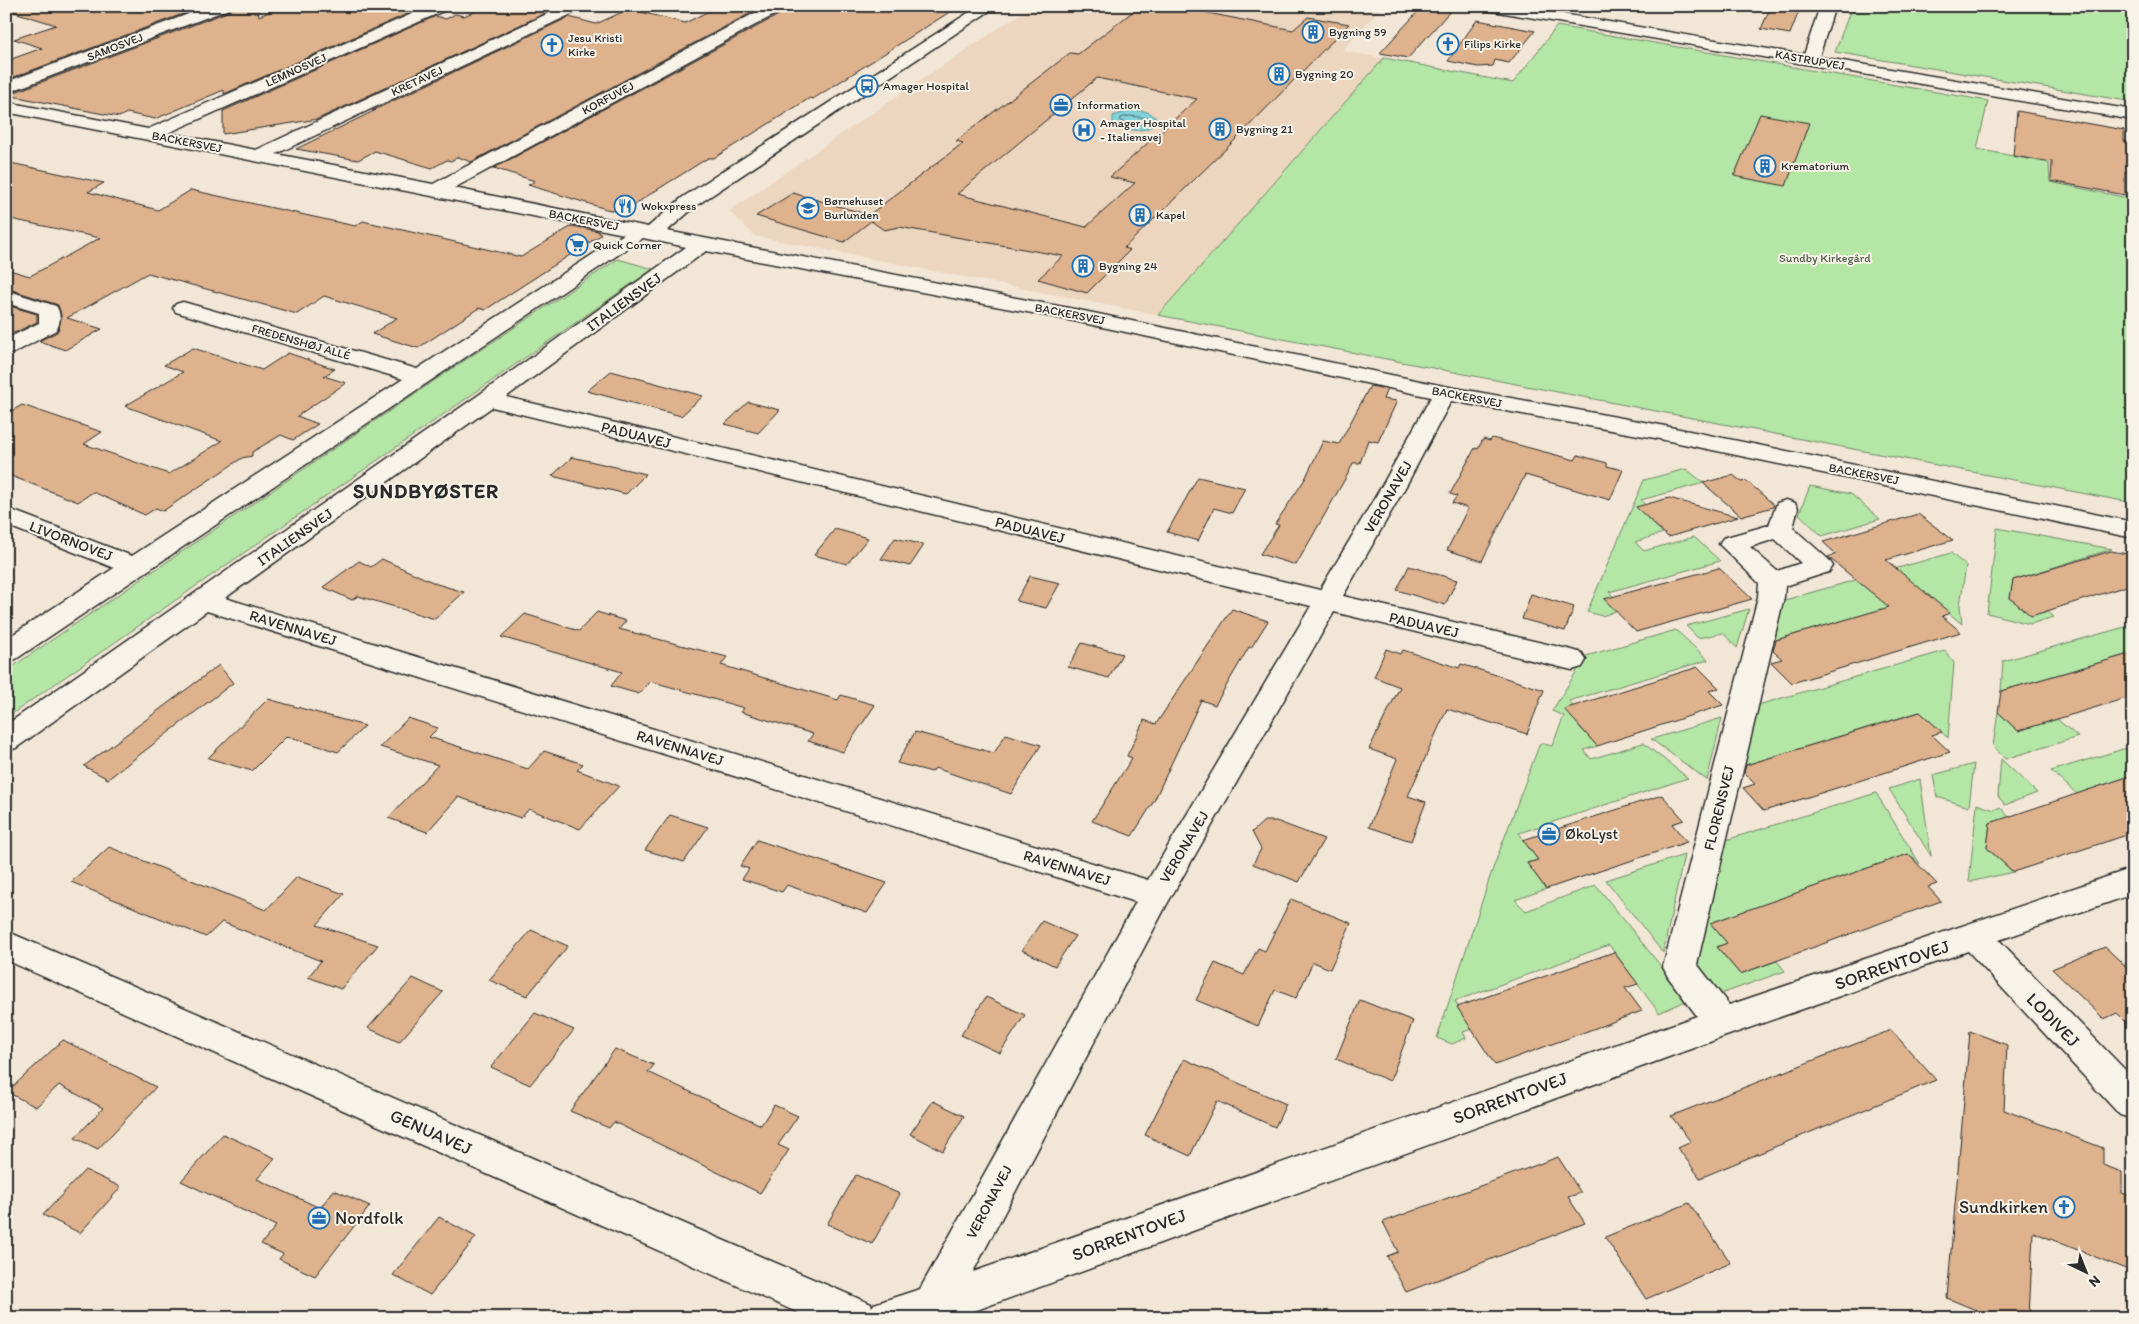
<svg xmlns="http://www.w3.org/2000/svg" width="2139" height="1324" font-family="Itim,sans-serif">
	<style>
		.built { fill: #ecd6c0 }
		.green { fill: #b4e6a6; stroke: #708868 }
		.water { fill: #82d3da; stroke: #5f9094 }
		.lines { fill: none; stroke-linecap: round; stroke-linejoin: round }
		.shore { stroke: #4e6e71; stroke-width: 1 }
		.building { fill: #ddb28d; stroke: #2b2b2b; fill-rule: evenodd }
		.minor-casing { stroke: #2b2b2b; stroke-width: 3 }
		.minor { fill: #f7f3e8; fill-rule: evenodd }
		.labels { text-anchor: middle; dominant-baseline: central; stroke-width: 4; stroke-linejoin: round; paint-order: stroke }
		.far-poi-label { font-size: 12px; fill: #2b2b2b; stroke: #f7f3e8; text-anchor: start }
		.far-street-label { font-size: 12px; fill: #2b2b2b; stroke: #f7f3e8 }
		.far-park-label { font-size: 12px; fill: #4d5a4a; stroke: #f7f3e8 }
		.street-label { font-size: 15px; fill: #2b2b2b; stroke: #f7f3e8 }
		.poi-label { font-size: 15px; fill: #2b2b2b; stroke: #f7f3e8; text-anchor: start }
		.near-street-label { font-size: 18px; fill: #2b2b2b; stroke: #f7f3e8 }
		.near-poi-label { font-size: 18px; fill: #2b2b2b; stroke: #f7f3e8; text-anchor: end }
		.district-label { font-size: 20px; font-weight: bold; letter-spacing: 1px; fill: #2b2b2b; stroke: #f7f3e8 }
	</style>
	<rect width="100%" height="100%" fill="#f2e6d6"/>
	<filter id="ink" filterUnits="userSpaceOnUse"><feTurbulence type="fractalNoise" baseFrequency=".02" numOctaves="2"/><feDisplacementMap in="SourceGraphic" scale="10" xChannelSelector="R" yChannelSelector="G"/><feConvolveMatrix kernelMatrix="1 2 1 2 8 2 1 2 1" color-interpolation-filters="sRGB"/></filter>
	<g filter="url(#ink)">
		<!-- built -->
		<path class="built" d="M1032,6H1382L1342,51L1384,58L1158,315L755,236L729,211L903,92Z"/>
		<!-- green -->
		<g class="green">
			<path d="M1852,6H1902L1924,10L1925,6H2133V102L1835,52Z"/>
			<path d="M1557,26L1988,101L1977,149L2049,163L2050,182L2133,199V503L1158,315L1384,58L1513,83Z"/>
			<path d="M618,259L653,269L6,718V671L435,380Z"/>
			<path d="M1686,469L1704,483L1641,500L1645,505L1648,519L1663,533L1635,542L1644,551L1694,537L1720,561L1609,592L1624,608L1602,616L1587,612L1644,480Z"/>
			<path d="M1810,486L1851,494L1880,519L1822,536L1799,514Z"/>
			<path d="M1997,528L2112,549L2013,580L2010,598L2031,615L2047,611L2054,617L2030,624L1987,613Z"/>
			<path d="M1951,553L1966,566L1960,605L1962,624L1928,596L1765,643L1781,601Z"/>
			<path d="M1749,609L1737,648L1723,633L1698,638L1686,626Z"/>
			<path d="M2125,627L2133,630V653L2001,691L2003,661Z"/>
			<path d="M1676,630L1708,660L1569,701L1586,721L1577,724L1597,746L1584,750L1591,759L1643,743L1688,778L1519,833L1538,860L1527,863L1546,889L1515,900L1526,911L1596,885L1688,1000L1659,1013L1609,945L1455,1001L1472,1029L1463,1032L1466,1038L1452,1044L1437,1038L1492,871L1540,743L1552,746L1564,716L1552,711L1586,656Z"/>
			<path d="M1945,651L1954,663L1948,738L1919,712L1739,767L1758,705Z"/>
			<path d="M1998,712L2018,731L2057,719L2078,737L2005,759L1993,746Z"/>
			<path d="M1722,718L1707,780L1651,739H1652Z"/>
			<path d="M2133,746V775L2077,794L2051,771Z"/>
			<path d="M2001,759L2037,793L2005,805L1998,796Z"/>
			<path d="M1974,764L1969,807L1937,797L1933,775Z"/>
			<path d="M1920,779L1931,856L1889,789Z"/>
			<path d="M1876,793L1920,864L1908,854L1711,923L1727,943L1717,947L1740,974L1777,961L1785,971L1718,995L1702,976L1697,957L1723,841Z"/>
			<path d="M1977,804L1994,810L2000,807L2009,817L1990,823L1987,848L2013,872L1969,882Z"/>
			<path d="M1684,855L1663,953L1606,880Z"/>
		</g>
		<!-- water -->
		<path class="water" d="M1129,111C1140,110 1153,110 1157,121C1148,134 1124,132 1113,123V116Z"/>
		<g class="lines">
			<!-- shore -->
			<path class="shore" d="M1130,116L1148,118L1149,121L1137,125L1120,121L1121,118Z"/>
		</g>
		<!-- building -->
		<g class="building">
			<path d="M15,6H204L6,80V61L42,48L14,39L56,25L14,12Z"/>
			<path d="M233,6H257L259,16L284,6H396L414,11L224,94V90L155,119L127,113L119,117L7,95L230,11Z"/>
			<path d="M488,6H512L530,11L535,8L548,12L318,119L223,134V111L436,16L446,19L455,14L464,16Z"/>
			<path d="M719,6H764L471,162L458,157L451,161L447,160L432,168L375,151L358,160L296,149L376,110L372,111L569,17L596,24L629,9L685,23Z"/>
			<path d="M789,6H959L813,99L810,98L714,158H708L644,198L625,213L606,209L528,185L535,181L494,168L786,11Z"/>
			<path d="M1140,6H1173L1293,30L1308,17L1349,24L1234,141L1124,248L1130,250L1087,293L1038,279L1063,256L899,227L884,230L871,221L844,242L756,216L793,193L869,215L963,143L956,141L1070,53L1078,54ZM1097,78L1197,99L1110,177L1135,183L1086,227L957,194Z"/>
			<path d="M1423,6H1451L1453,8L1408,58L1380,53Z"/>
			<path d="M1771,6H1801L1790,34L1761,29Z"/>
			<path d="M1477,20L1535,31L1509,63L1495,60L1493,66L1478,67L1448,61Z"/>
			<path d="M2017,111L2124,130V141L2133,143V174L2125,172V195L2051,181L2052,162L2013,156Z"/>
			<path d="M1760,114L1809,123L1786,186L1734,176Z"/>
			<path d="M6,162L104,183L88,192L158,210L191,190L355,226L363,221L521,257L572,226L598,231L601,235L485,310L479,308L418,348L372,334L397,318L324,296L297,314L148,273L67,318L102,329L65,350L39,341L57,332L59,328L61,315L58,305L6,288V269L30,276L100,238L6,218Z"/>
			<path d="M6,305L37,314V322L14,333L6,330Z"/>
			<path d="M193,348L262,370L288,353L335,369L324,376L346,383L297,416L318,424L293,440L281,435L252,452V456L242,458L163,511L156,508L145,515L93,492L78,502L6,474V414L22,405L102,432L84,444L169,474L222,441L125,406L183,372L164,365Z"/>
			<path d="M611,371L703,396L681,416L587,391Z"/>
			<path d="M1370,386L1387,389L1383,399L1397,401L1378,442L1368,440L1360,463H1353L1349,472L1296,565L1260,554L1279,525L1275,524L1305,479L1323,441L1339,444Z"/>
			<path d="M748,402L780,410L758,433L725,424Z"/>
			<path d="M1492,438L1575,460L1578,455L1607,463V466L1623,470L1610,500L1525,475L1482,561L1447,550L1468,508L1452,503L1457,496L1450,494L1475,448L1478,449L1483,439L1490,441Z"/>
			<path d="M572,457L646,474L626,494L552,476Z"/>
			<path d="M1733,475L1742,482L1747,481L1774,505L1773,507L1741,516L1703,483Z"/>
			<path d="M1198,477L1245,488L1232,513L1214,508L1198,541L1167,532Z"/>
			<path d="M1669,498L1738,517L1668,537L1636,507Z"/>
			<path d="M1918,514L1953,540L1886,560L1950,613L1942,616L1961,632L1792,683L1771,662L1782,659L1773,651L1776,640L1889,607L1828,557L1836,554L1823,542Z"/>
			<path d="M835,529L868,538L847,564L814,555Z"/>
			<path d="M895,538L924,545L910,566L881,559Z"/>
			<path d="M2111,551L2133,555V584L2031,616L2010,598L2013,580Z"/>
			<path d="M382,559L437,584L464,592L435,619L358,596L352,600L323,587L359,561L371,567Z"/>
			<path d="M1409,566L1457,580L1445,605L1397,590Z"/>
			<path d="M1719,568L1752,599L1636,632L1604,599Z"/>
			<path d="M1030,576L1060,583L1046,608L1016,601Z"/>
			<path d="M1531,594L1574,607L1565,631L1522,619Z"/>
			<path d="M1232,609L1268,621L1251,648L1249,647L1215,705L1201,700L1154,801L1132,836L1092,821L1132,758L1127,756L1144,720L1156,724Z"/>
			<path d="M597,612L626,621L619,629L727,657L721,665L838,700L841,695L875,705L843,752L808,741L813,734L741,712L744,708L650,681L639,694L611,686L622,672L501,637L525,614L579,631Z"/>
			<path d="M1082,643L1122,654L1109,678L1068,667Z"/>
			<path d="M1386,649L1400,654L1403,650L1459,668L1461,664L1544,690L1527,734L1447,709L1408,796L1426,802L1411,841L1369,827L1397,759L1369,749L1400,687L1374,677Z"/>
			<path d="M2133,653V696L2018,731L1998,712L2001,691Z"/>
			<path d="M219,665L233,683L108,779L84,766Z"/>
			<path d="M1698,667L1719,688L1709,691L1723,705L1597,746L1564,709Z"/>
			<path d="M268,699L365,726L338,752L287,736L252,771L208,758Z"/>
			<path d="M1920,712L1942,732L1932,735L1950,752L1764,811L1743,788L1755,784L1744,773L1746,765Z"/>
			<path d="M408,718L438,728L429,737L528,769L544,751L583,764L577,770L619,786L580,829L529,809L521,818L458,797L427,832L388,818L438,765L380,747Z"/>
			<path d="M915,732L994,753L1006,734L1041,745L1011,794L935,768L932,772L897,763Z"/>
			<path d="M2133,775V833L2013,872L1987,848L1990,823Z"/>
			<path d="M1662,795L1684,820L1672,824L1687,842L1546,889L1527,863L1538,860L1523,840Z"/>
			<path d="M670,815L708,827L684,862L645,850Z"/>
			<path d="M1264,821H1276L1324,839L1299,882L1253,864L1261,849L1252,832Z"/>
			<path d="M757,840L851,871L887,883L867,913L787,885L782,892L742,879L749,869L740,866Z"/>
			<path d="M109,847L266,910L297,877L344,894L317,925L378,945L341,989L308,977L321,961L222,922L206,937L71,882Z"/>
			<path d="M1908,854L1937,884L1928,887L1941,901L1740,974L1717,947L1727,943L1710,923Z"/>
			<path d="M1291,899L1351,923L1330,969L1313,962L1296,998L1275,990L1258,1026L1196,1000L1215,963L1244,975L1258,948L1265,951Z"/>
			<path d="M1042,921L1075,936L1055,966L1022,950Z"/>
			<path d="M531,930L568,946L527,996L489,980Z"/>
			<path d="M2105,947L2133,973V1029L2117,1013L2104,1019L2052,969Z"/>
			<path d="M1614,952L1638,984L1625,988L1642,1011L1495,1065L1457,1007Z"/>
			<path d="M413,978L443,992L399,1042L368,1028Z"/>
			<path d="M986,997L1025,1015L1000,1053L961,1035Z"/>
			<path d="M1360,1000L1413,1021L1390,1081L1336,1059Z"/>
			<path d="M535,1013L574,1030L530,1085L491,1067Z"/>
			<path d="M1891,1030L1936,1080L1700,1178L1678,1148L1691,1142L1671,1116Z"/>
			<path d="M1970,1031L2007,1045L2004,1110L2103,1148V1165L2122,1172V1193L2133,1197V1272L2033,1232L2029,1318H1995L1947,1298Z"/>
			<path d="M63,1040L156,1087L98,1149L75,1138L103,1108L59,1085L36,1107L7,1092Z"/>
			<path d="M615,1049L654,1065L648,1072L761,1125L774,1105L798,1116L778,1145L789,1150L760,1193L614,1122L609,1128L570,1111Z"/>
			<path d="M1184,1059L1286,1104L1275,1127L1217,1101L1190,1156L1145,1135Z"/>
			<path d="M933,1101L964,1116L943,1151L910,1134Z"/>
			<path d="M223,1134L275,1158L257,1179L320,1208L334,1190L370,1206L315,1276L279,1259L283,1254L261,1244L276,1226L181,1181Z"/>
			<path d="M1558,1157L1581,1193L1568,1197L1585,1223L1406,1292L1387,1256L1398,1252L1383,1222Z"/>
			<path d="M85,1170L121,1187L80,1233L43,1215Z"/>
			<path d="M856,1175L900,1194L872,1244L827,1224Z"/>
			<path d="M1689,1203L1731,1263L1646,1299L1605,1237Z"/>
			<path d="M439,1217L476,1237L430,1295L393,1275Z"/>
		</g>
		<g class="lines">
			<!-- minor casing -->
			<g class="minor-casing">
				<g id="minor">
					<path d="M210,6H231L229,9L6,93V82Z"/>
					<path d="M430,6H450L448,9L168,133L256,150L564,6H584L582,9L276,154L433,184L768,6H787L785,9L454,188L648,227L683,197L979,6H997L697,205L667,231L1074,309L1444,386L1655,424L2133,522V538L1655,438L1451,401L1407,484L1343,596L1572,650L1582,653L1586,660L1582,667L1572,670L1334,612L1167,904L973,1272L1697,1016L1668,977L1663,967L1758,597L1759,583L1719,544L1723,538L1769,525L1777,503L1786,500L1795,503L1798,508L1793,528L1829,560L1833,566L1829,572L1785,586L1784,597L1697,964L1729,1005L2133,868V894L1999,940L2133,1078V1119L2120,1115L1968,951L1726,1036L955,1318H810L6,960V931L871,1304L872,1307L874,1304L920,1289L1136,902L207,611L16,748L6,751V725L480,394L686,247L643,238L16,659L6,661V639L114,568L6,525V508L132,556L403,379L176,312L173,308L176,304L183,302L190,304L417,369L624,234L6,112V102L148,129ZM706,251L1074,321L1431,397L1383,484L1320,590L506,397ZM492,407L1311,606L1148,880L225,598ZM1775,539L1801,563L1777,571L1750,547Z"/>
					<path d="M1480,6H1515L1804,55L1820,6H1835L1819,57L2133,110V120L1487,10L1482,9Z"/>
					<path d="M6,290L56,306C61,312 61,324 56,330L14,353L6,354V339L39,323V313L6,303Z"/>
				</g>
			</g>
			<!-- minor -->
			<use href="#minor" class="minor"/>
		</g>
	</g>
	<!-- icons -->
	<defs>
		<g id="building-ring" transform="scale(1.125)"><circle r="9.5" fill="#f7f3e8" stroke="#1f6fb2" stroke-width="1.5"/><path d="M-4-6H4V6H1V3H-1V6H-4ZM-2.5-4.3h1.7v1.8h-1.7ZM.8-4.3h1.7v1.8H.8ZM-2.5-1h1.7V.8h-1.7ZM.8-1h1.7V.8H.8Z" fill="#1f6fb2"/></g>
		<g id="church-ring" transform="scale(1.125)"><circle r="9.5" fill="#f7f3e8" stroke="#1f6fb2" stroke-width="1.5"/><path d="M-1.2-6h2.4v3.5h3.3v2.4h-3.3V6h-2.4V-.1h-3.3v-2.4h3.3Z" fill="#1f6fb2"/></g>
		<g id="bus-ring" transform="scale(1.125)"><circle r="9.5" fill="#f7f3e8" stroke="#1f6fb2" stroke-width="1.5"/><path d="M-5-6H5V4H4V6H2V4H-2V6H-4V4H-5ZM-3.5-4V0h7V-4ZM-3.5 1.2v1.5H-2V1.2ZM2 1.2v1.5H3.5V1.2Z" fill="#1f6fb2"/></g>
		<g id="office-ring" transform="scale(1.125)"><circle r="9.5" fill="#f7f3e8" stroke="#1f6fb2" stroke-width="1.5"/><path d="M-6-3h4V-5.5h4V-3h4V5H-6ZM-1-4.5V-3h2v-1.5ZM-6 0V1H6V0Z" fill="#1f6fb2"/></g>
		<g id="hospital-ring" transform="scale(1.125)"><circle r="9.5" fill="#f7f3e8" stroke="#1f6fb2" stroke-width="1.5"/><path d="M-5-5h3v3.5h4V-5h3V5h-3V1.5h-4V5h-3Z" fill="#1f6fb2"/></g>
		<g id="restaurant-ring" transform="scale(1.125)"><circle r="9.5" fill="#f7f3e8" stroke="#1f6fb2" stroke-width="1.5"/><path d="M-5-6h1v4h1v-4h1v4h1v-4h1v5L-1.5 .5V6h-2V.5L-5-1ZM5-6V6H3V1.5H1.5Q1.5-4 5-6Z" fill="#1f6fb2"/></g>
		<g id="school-ring" transform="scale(1.125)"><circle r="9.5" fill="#f7f3e8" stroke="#1f6fb2" stroke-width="1.5"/><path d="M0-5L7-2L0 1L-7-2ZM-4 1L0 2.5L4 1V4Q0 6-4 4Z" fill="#1f6fb2"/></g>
		<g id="supermarket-ring" transform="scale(1.125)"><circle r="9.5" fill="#f7f3e8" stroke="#1f6fb2" stroke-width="1.5"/><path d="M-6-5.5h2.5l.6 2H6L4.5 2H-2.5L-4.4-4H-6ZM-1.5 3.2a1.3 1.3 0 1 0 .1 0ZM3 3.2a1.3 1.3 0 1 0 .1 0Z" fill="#1f6fb2"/></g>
	</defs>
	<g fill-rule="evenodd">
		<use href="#building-ring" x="1313" y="32"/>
		<use href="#church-ring" x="1448" y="44"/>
		<use href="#church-ring" x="552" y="45"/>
		<use href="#building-ring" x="1279" y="74"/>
		<use href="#bus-ring" x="867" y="86"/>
		<use href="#office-ring" x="1061" y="105"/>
		<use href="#building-ring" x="1220" y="129"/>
		<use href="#hospital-ring" x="1084" y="130"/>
		<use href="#building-ring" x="1765" y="166"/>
		<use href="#restaurant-ring" x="625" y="206"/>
		<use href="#school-ring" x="808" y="208"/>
		<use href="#building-ring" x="1140" y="215"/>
		<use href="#supermarket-ring" x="577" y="245"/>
		<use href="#building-ring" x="1083" y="266"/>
		<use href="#office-ring" x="1549" y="834"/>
		<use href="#church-ring" x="2064" y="1207"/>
		<use href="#office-ring" x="319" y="1218"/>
	</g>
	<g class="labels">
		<!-- far-poi labels -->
		<g class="far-poi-label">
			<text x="1329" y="32">Bygning 59</text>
			<text x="568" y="38">Jesu Kristi<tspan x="568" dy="14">Kirke</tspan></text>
			<text x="1464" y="44">Filips Kirke</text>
			<text x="1295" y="74">Bygning 20</text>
			<text x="883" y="86">Amager Hospital</text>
			<text x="1077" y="105">Information</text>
			<text x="1100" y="123">Amager Hospital<tspan x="1100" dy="14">- Italiensvej</tspan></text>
			<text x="1236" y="129">Bygning 21</text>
			<text x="1781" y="166">Krematorium</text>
			<text x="824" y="201">Børnehuset<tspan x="824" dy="14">Burlunden</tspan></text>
			<text x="641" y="206">Wokxpress</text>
			<text x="1156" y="215">Kapel</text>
			<text x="593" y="245">Quick Corner</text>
			<text x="1099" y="266">Bygning 24</text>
		</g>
		<!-- far-street labels -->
		<g class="far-street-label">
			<text transform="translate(115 47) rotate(-21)">SAMOSVEJ</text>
			<text transform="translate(1810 60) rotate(10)">KASTRUPVEJ</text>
			<text transform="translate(296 70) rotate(-24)">LEMNOSVEJ</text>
			<text transform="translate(417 81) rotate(-25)">KRETAVEJ</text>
			<text transform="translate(608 98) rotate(-28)">KORFUVEJ</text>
			<text transform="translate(187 142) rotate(11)">BACKERSVEJ</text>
			<text transform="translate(584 220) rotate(11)">BACKERSVEJ</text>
			<text transform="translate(1070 314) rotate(11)">BACKERSVEJ</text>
			<text transform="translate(301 342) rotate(16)">FREDENSHØJ ALLÉ</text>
			<text transform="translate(1467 397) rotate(11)">BACKERSVEJ</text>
			<text transform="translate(1864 474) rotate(11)">BACKERSVEJ</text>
		</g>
		<!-- far-park labels -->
		<g class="far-park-label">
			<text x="1825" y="258">Sundby Kirkegård</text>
		</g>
		<!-- street labels -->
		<g class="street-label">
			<text transform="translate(624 302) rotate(-36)">ITALIENSVEJ</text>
			<text transform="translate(636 435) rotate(14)">PADUAVEJ</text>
			<text transform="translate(1388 497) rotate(-60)">VERONAVEJ</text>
			<text transform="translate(1030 530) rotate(14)">PADUAVEJ</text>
			<text transform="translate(295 537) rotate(-35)">ITALIENSVEJ</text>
			<text transform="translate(71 541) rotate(21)">LIVORNOVEJ</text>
			<text transform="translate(1424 625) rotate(13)">PADUAVEJ</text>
			<text transform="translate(293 628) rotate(17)">RAVENNAVEJ</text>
			<text transform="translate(680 748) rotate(17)">RAVENNAVEJ</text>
			<text transform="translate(1719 808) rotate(-76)">FLORENSVEJ</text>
			<text transform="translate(1184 847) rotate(-59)">VERONAVEJ</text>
			<text transform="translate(1067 868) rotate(17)">RAVENNAVEJ</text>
			<text transform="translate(989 1202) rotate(-62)">VERONAVEJ</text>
		</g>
		<!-- poi labels -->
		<g class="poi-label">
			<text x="1565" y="834">ØkoLyst</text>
		</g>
		<!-- near-street labels -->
		<g class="near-street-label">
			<text transform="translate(1892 965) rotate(-19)">SORRENTOVEJ</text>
			<text transform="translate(2053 1020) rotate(46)">LODIVEJ</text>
			<text transform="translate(1510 1098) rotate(-20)">SORRENTOVEJ</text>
			<text transform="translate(431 1132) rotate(24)">GENUAVEJ</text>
			<text transform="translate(1129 1235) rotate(-20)">SORRENTOVEJ</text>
		</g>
		<!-- near-poi labels -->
		<g class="near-poi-label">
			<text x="2048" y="1207">Sundkirken</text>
			<text x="335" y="1218" text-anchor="start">Nordfolk</text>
		</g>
		<!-- district labels -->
		<g class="district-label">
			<text x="426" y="491">SUNDBYØSTER</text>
		</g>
	</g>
	<!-- margin -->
	<rect width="2139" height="1324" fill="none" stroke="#f7f3e8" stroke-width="25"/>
	<rect x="12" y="12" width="2114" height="1299" fill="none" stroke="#2b2b2b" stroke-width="2" filter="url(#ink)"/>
	<!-- north arrow -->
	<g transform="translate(2086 1272) rotate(137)" stroke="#f7f3e8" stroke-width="4" paint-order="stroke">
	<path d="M0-4L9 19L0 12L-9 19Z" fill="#2b2b2b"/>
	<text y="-8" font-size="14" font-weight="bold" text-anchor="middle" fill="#2b2b2b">N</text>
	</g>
</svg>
